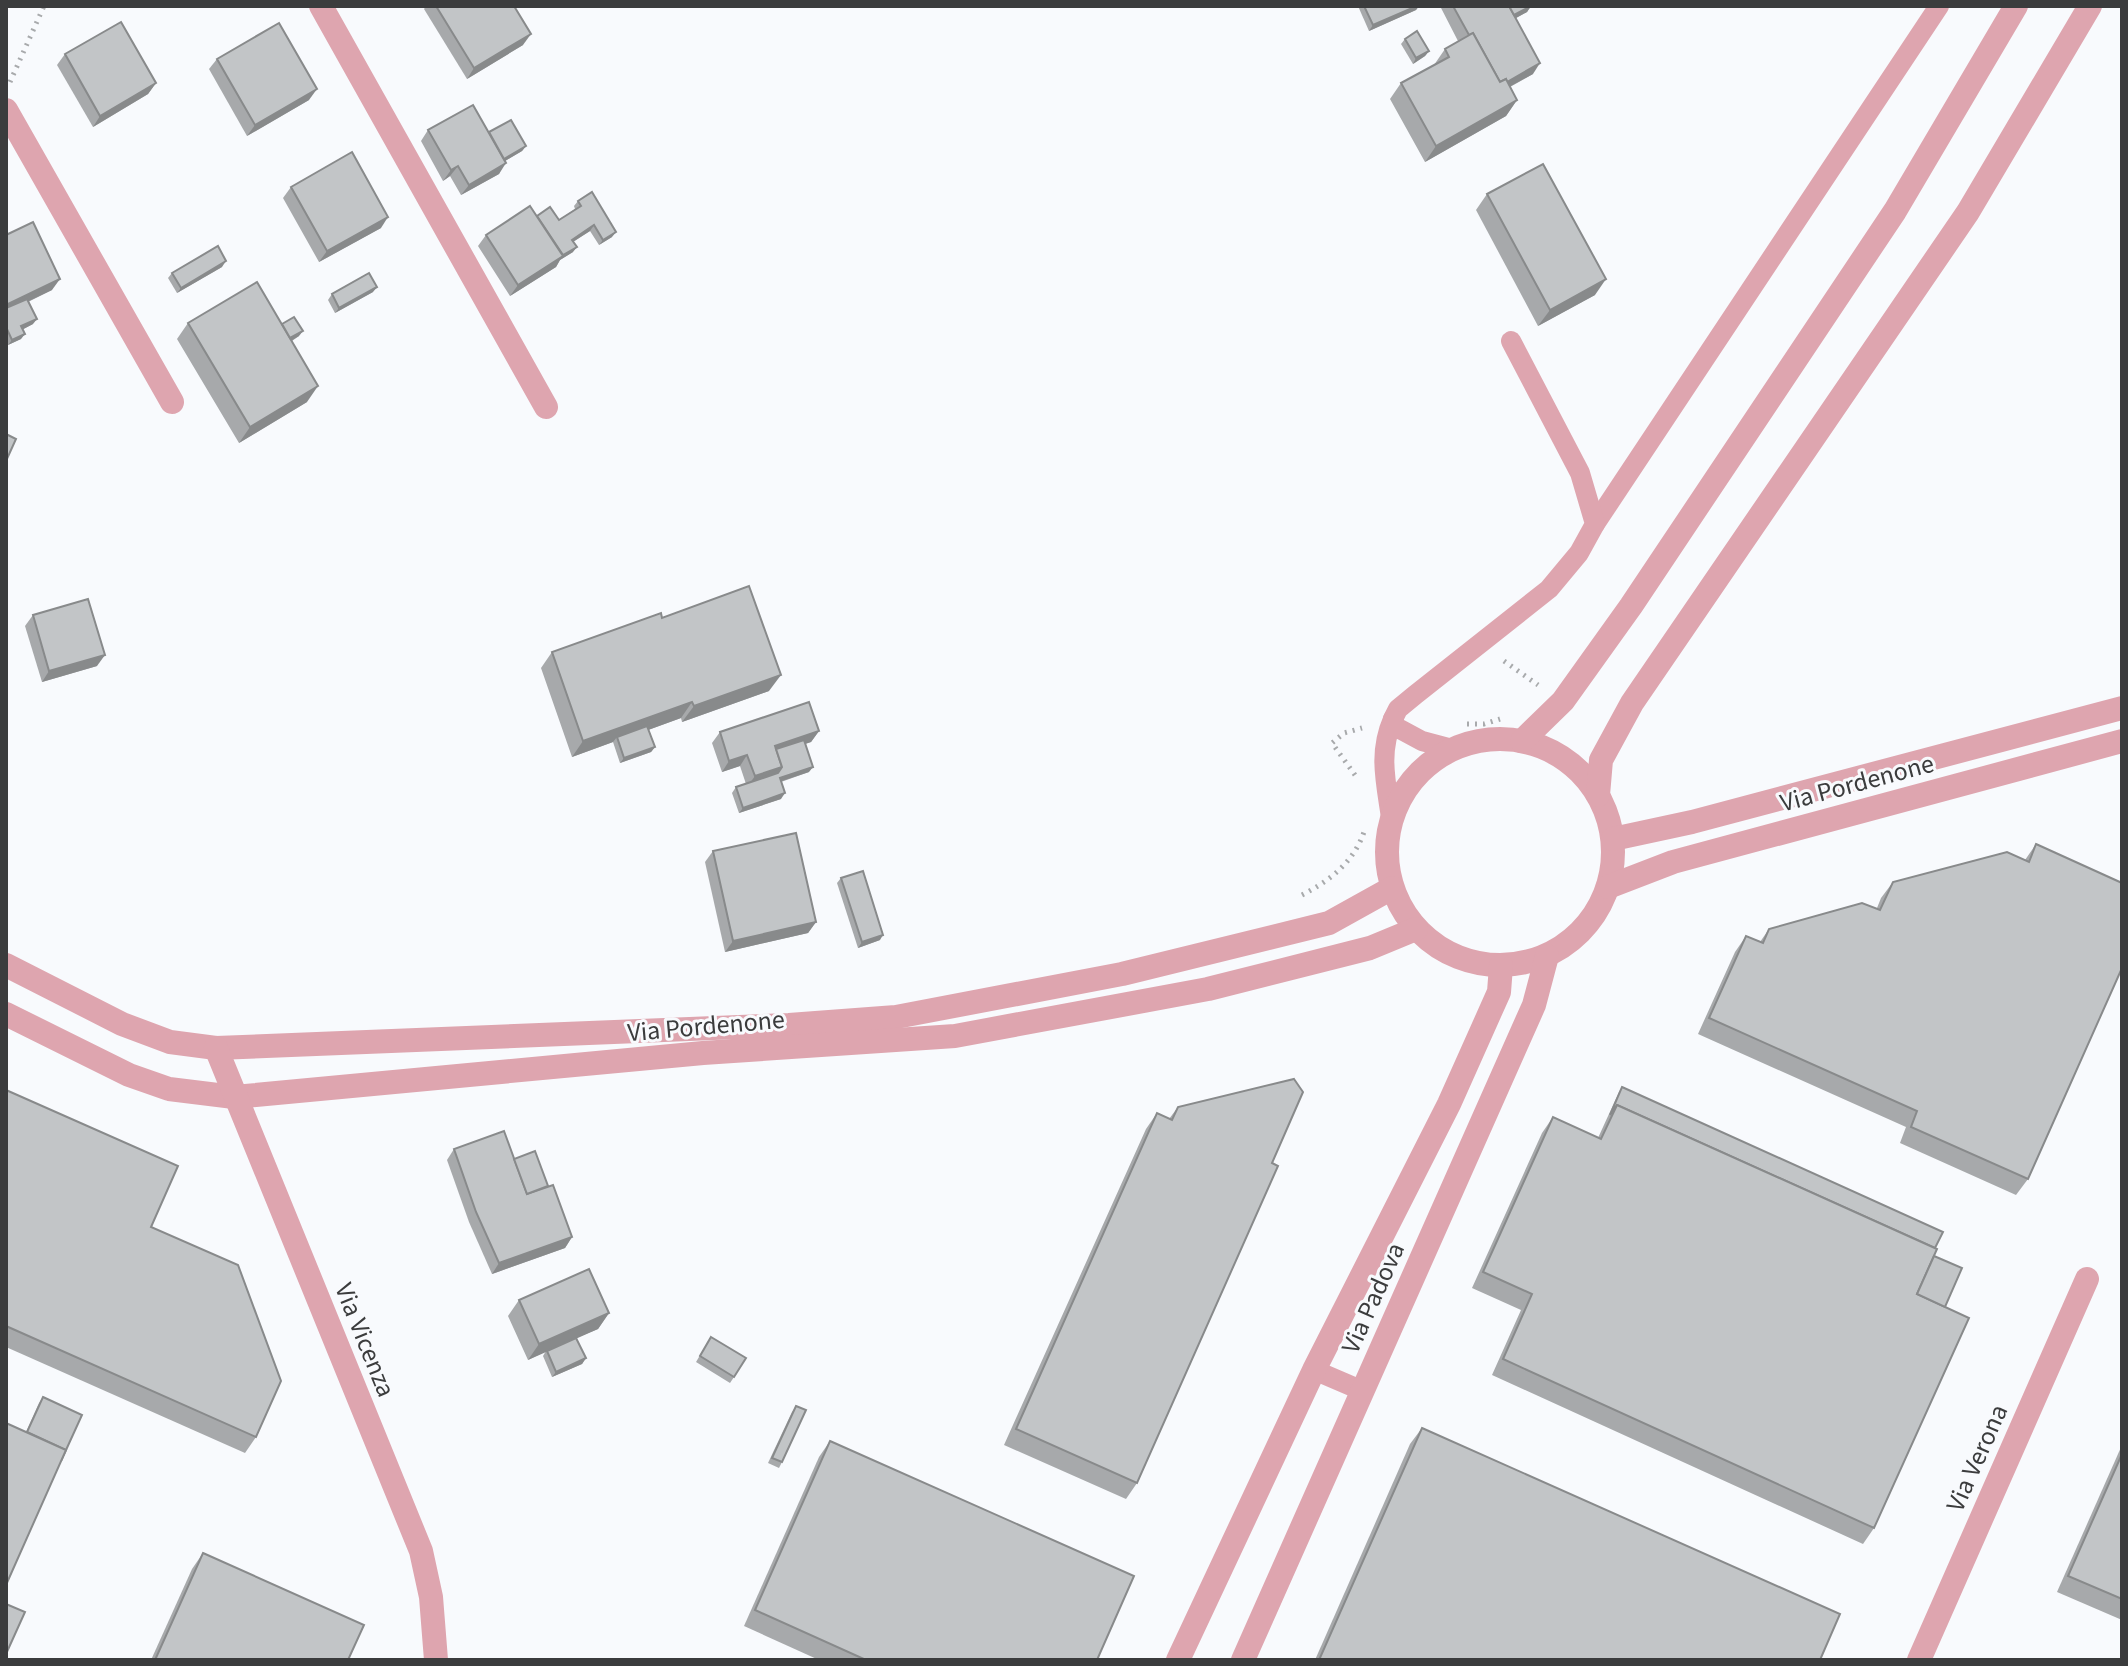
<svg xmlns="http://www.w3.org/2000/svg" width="2128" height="1666" font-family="'Source Sans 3',sans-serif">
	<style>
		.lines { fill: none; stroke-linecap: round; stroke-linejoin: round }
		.path { stroke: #a8aaac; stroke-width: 5; stroke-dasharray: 2 6; stroke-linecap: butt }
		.lane { stroke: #dea5af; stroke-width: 20 }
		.street { stroke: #dea5af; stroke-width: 24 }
		.wall { fill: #a7a9ab }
		.shaded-wall { fill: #888a8b }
		.building { fill: #c2c5c7; stroke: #888a8b; stroke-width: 2 }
		.labels { text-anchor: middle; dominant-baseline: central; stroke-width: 6; stroke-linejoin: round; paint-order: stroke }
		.street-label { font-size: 26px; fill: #3b3c3d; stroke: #f8fafd }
	</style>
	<rect width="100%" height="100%" fill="#f8fafd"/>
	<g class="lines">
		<!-- path -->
		<g class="path">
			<path d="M10,82L44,6"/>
			<path d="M1504,661L1538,685"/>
			<path d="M1467,724H1484L1500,719"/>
			<path d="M1355,775L1332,743L1344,733L1362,728"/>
			<path d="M1302,895C1331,880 1355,861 1365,829"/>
		</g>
		<!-- lane -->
		<g class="lane">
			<path d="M1595,524L1939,6"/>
			<path d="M1393,719L1398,709L1415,695L1549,589L1579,553L1595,524L1580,473L1511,341"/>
			<path d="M1391,818C1386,782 1378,753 1393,719L1396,727L1422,741L1452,749"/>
			<path d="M1314,1370L1363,1391"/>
		</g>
		<!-- street -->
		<g class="street">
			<path d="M321,6L546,407"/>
			<path d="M6,110L172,402"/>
			<circle cx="1500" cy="852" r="113"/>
			<path d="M1522,741L1563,701L1631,606L1895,211L2016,6"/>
			<path d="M1598,795L1601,760L1632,703L1968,212L2090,6"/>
			<path d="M1613,839L1692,822L2122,708"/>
			<path d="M1608,887L1673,862L2122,741"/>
			<path d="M6,965L122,1024L170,1042L216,1048L789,1025L896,1017L1122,974L1329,923L1392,888"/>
			<path d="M6,1014L129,1075L169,1089L234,1097L703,1053L955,1036L1208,989L1370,948L1416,929"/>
			<path d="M216,1048L421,1551L431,1597L436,1660"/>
			<path d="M1178,1660L1314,1370L1449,1104L1499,992L1501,966"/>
			<path d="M1243,1660L1534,1005L1547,956"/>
			<path d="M1919,1660L2087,1279"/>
		</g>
	</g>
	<!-- wall -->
	<g class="wall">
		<path d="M426,6H514L523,45L467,79L424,9Z"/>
		<path d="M1358,6H1419L1416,10L1369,31Z"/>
		<path d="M1440,6H1531L1527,12L1516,18L1533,74L1510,87L1517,100L1506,116L1425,162L1390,99L1401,83L1434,65L1445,49L1458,41Z"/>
		<path d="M1405,39L1429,51L1425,56L1413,64L1401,44Z"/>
		<path d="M65,54L156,83L148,94L93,127L57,65Z"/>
		<path d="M217,59L309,100L247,136L209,69Z"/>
		<path d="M428,130L489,132L526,146L522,151L505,161L499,174L461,195L450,176L443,181L421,141Z"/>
		<path d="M291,187L381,228L319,262L283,198Z"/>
		<path d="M1487,194L1595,295L1538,326L1476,210Z"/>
		<path d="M578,201L612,237L599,245L590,231L573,242V252L560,260L556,267L510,296L478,246L486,235L537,216L559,220L575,209L574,206Z"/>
		<path d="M6,235L52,290L28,302L33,324L23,329L21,339L8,345L6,341Z"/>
		<path d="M222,267L177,293L168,278L172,273Z"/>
		<path d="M373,292L335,313L328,300L332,294Z"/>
		<path d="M188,323L282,324L299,336L292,341L307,402L239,443L177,339Z"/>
		<path d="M33,615L97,666L42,682L25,626Z"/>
		<path d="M662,618L769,691L682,722L681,718L648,730L655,747L651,752L620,763L613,742L572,757L541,668L552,652Z"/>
		<path d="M819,731L811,742L805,744L809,772L781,782V799L739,813L732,793L736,787L746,784L740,766L722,772L712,743L720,732Z"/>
		<path d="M2036,844L2028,1179L2016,1195L1900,1143L1906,1127L1698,1034L1735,952L1746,936L1760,942L1769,929L1877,908L1881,898L1893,882L2025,860Z"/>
		<path d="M713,851L816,922L808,933L725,952L705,862Z"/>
		<path d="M841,878L880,940L858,948L837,883Z"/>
		<path d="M1622,1087L1935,1248L1934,1256L1945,1307L1874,1528L1863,1544L1492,1375L1521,1310L1472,1288L1542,1133L1553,1117L1598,1138L1619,1092Z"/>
		<path d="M6,1090L256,1437L245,1453L6,1347Z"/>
		<path d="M1178,1107L1272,1163L1137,1483L1126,1499L1004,1445L1146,1129L1157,1113L1169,1119Z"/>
		<path d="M454,1149L514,1159L548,1186L572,1237L565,1248L492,1274L469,1222L447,1160Z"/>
		<path d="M519,1300L609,1313L598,1329L576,1338L586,1358L582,1364L552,1377L543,1356L546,1351L528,1360L508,1316Z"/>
		<path d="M711,1337L734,1377L730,1383L696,1362Z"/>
		<path d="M43,1397L59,1464L26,1432L39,1403Z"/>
		<path d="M796,1406L782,1462L779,1468L768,1463L792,1412Z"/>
		<path d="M1422,1428L1820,1660H1315L1410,1444Z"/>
		<path d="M830,1441L1097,1660H819L744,1626L819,1457Z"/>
		<path d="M2122,1445V1620L2057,1592Z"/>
		<path d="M203,1553L348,1660H151L192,1569Z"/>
	</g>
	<!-- shaded-wall -->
	<g class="shaded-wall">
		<path d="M1417,6H1419L1416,10L1369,31L1373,25Z"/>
		<path d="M1531,6L1527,12L1505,24L1509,18Z"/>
		<path d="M531,34L523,45L467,79L474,68Z"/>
		<path d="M1429,51L1425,56L1413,64L1416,58Z"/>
		<path d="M1540,63L1533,74L1489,98L1496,87Z"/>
		<path d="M156,83L148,94L93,127L100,116Z"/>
		<path d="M317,89L309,100L247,136L255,125Z"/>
		<path d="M1517,100L1506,116L1425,162L1436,146Z"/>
		<path d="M526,146L522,151L495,167L499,162Z"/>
		<path d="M506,163L499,174L461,195L469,185Z"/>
		<path d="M458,166L450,176L443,181L451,170Z"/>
		<path d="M388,217L381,228L319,262L327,251Z"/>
		<path d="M594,225L590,231L568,245L572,240Z"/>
		<path d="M616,232L612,237L599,245L603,240Z"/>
		<path d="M577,247L573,252L560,260L556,267L510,296L518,285Z"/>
		<path d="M226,261L222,267L177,293L181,288Z"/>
		<path d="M60,279L52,290L6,312V305Z"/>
		<path d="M1606,279L1595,295L1538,326L1550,310Z"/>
		<path d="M377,287L373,292L335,313L339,308Z"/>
		<path d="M37,319L33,324L18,332L21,326Z"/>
		<path d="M303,331L299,336L276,350L280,344Z"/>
		<path d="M25,334L21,339L8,345L12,340Z"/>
		<path d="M318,386L307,402L239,443L250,427Z"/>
		<path d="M105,655L97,666L42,682L49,671Z"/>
		<path d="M781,675L769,691L682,722L694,706Z"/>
		<path d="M692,702L681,718L618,741L617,737L613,742L572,757L583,741Z"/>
		<path d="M819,731L811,742L772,755L775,746Z"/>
		<path d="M655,747L651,752L620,763L624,758Z"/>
		<path d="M747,755L740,766L722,772L729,761Z"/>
		<path d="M782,767L774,778L747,787L755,776Z"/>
		<path d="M813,767L809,772L776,783L780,778Z"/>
		<path d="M785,793L781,799L739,813L743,808Z"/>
		<path d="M816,922L808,933L725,952L733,941Z"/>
		<path d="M883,935L880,940L858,948L862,942Z"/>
		<path d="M572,1237L565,1248L492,1274L499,1263Z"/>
		<path d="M609,1313L598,1329L528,1360L539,1344Z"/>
		<path d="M586,1358L582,1364L552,1377L556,1372Z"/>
	</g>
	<!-- building -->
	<g class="building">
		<path d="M436,6H514L531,34L474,68Z"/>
		<path d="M1364,6H1417L1373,25Z"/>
		<path d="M1453,6H1509L1540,63L1507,82L1506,79L1500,82L1473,33L1469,35Z"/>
		<path d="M1509,6H1531L1514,15Z"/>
		<path d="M121,22L156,83L100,116L65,54Z"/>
		<path d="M279,23L317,89L255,125L217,59Z"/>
		<path d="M1417,31L1429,51L1416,58L1405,39Z"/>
		<path d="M1473,33L1500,82L1506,79L1517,100L1436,146L1401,83L1449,57L1445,49Z"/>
		<path d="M473,105L506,163L469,185L458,166L451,170L428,130Z"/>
		<path d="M511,120L526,146L504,159L489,132Z"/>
		<path d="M352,152L388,217L327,251L291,187Z"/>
		<path d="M1543,164L1606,279L1550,310L1487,194Z"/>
		<path d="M592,192L616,232L603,240L594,225L572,240L577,247L563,255L537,216L550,207L559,220L581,206L578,201Z"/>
		<path d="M530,206L563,256L518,285L486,235Z"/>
		<path d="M33,222L60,279L6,305V235Z"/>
		<path d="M218,246L226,261L181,288L172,273Z"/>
		<path d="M369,273L377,287L339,308L332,294Z"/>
		<path d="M257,282L318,386L250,427L188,323Z"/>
		<path d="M27,299L37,319L21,326L25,334L12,340L6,327V308Z"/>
		<path d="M294,317L303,331L290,338L282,324Z"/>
		<path d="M6,434L16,439L6,461Z"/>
		<path d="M749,586L781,675L694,706L692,702L583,741L552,652L661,613L662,618Z"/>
		<path d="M88,599L105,655L49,671L33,615Z"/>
		<path d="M809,702L819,731L775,746L782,767L755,776L747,755L729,761L720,732Z"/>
		<path d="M647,726L655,747L624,758L617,737Z"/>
		<path d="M804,740L813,767L780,778L785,793L743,808L736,787L778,773L782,767L776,749Z"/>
		<path d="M796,833L816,922L733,941L713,851Z"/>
		<path d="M2036,844L2122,883V968L2028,1179L1911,1127L1917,1111L1709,1018L1746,936L1763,943L1769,929L1862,903L1880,910L1893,882L2007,852L2029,862Z"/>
		<path d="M863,871L883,935L862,942L841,878Z"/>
		<path d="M1294,1079L1303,1092L1272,1163L1278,1166L1137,1483L1016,1429L1157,1113L1172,1120L1178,1107Z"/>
		<path d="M1622,1087L1943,1232L1935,1248L1617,1105L1610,1115Z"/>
		<path d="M6,1090L178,1166L151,1227L238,1265L281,1381L256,1437L6,1326Z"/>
		<path d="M1617,1105L1937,1249L1917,1294L1969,1318L1874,1528L1503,1359L1532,1294L1483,1272L1553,1117L1601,1139Z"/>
		<path d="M504,1131L527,1194L553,1185L572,1237L499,1263L476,1212L454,1149Z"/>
		<path d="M535,1151L548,1186L527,1194L514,1159Z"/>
		<path d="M1934,1256L1962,1268L1945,1307L1917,1294Z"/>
		<path d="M589,1269L609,1313L539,1344L519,1300Z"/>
		<path d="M711,1337L746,1358L734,1377L700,1356Z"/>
		<path d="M576,1338L586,1358L556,1372L547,1351Z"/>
		<path d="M43,1397L82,1415L61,1461L66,1450L27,1432Z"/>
		<path d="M796,1406L806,1410L782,1462L772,1458Z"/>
		<path d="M6,1423L66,1450L6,1585Z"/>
		<path d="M1422,1428L1840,1614L1820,1660H1319Z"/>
		<path d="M830,1441L1134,1576L1097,1660H866L755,1610Z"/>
		<path d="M2122,1454V1599L2068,1576Z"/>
		<path d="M203,1553L364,1625L348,1660H155Z"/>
		<path d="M6,1604L25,1612L6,1654Z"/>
	</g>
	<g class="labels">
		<!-- street labels -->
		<g class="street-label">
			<text transform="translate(1857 783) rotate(-15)">Via Pordenone</text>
			<text transform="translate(706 1026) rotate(-5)">Via Pordenone</text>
			<text transform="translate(1373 1298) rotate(-66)">Via Padova</text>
			<text transform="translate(365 1340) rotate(68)">Via Vicenza</text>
			<text transform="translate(1977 1458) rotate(-66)">Via Verona</text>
		</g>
	</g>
	<!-- border -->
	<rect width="2128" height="1666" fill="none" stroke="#3b3c3d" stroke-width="16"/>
</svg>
